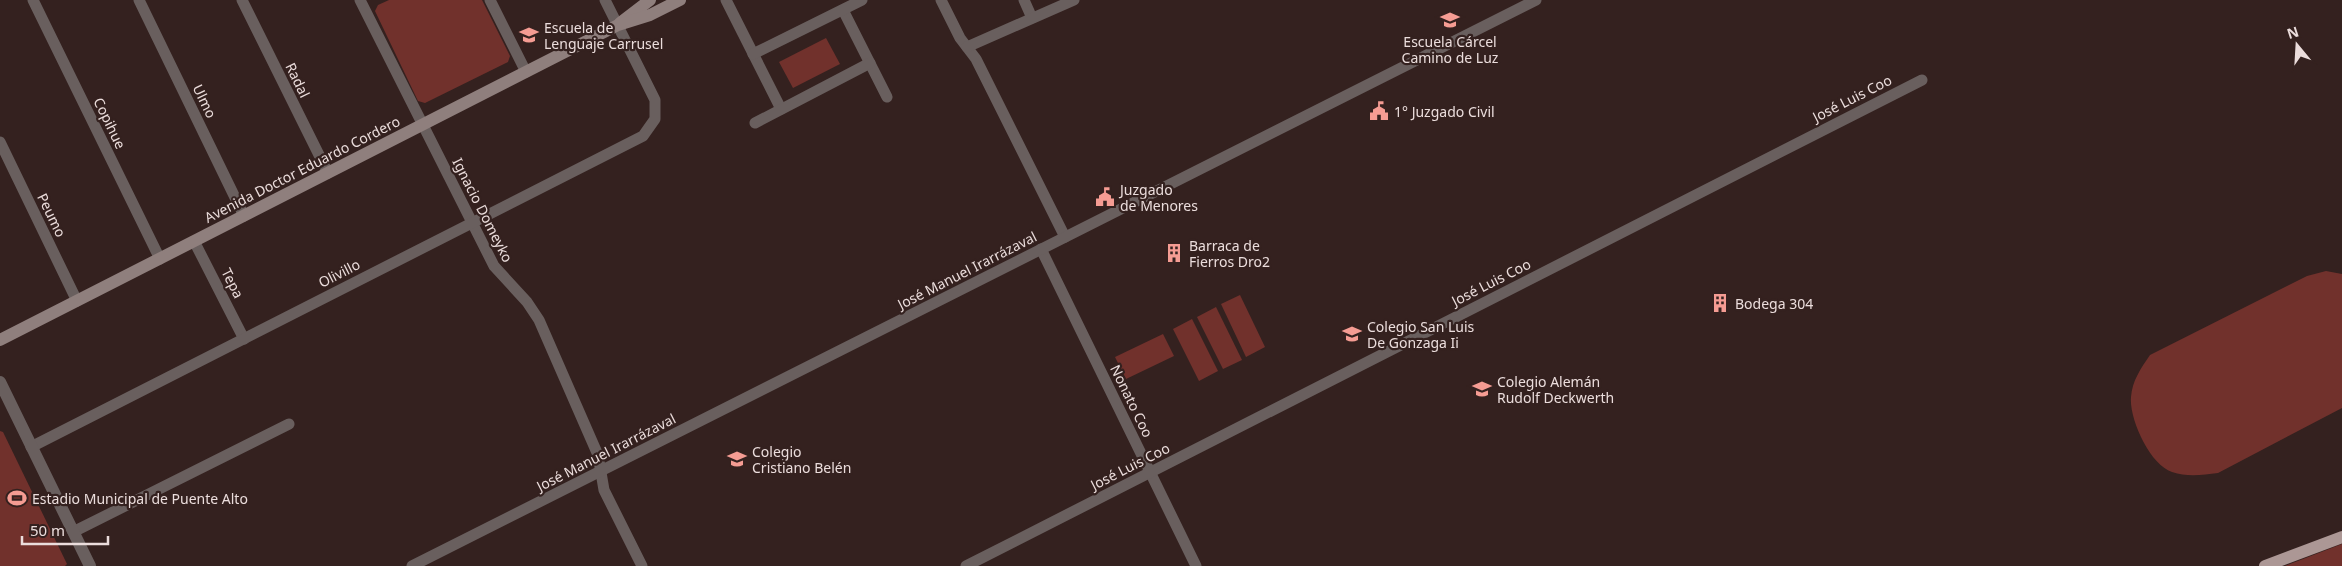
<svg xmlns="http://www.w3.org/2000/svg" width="2342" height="566" font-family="'Noto Sans',sans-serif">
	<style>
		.green { fill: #71312c }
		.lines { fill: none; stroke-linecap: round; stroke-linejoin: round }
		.minor { stroke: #695f5e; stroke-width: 11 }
		.tertiary { stroke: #695f5e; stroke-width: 12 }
		.secondary { stroke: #8f7f7d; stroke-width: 12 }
		.primary { stroke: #ac9795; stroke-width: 12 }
		.labels { text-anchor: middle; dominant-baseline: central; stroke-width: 4.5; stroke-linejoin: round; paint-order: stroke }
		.poi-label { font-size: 14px; fill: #ebdddc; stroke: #34211f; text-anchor: start }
		.street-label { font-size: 14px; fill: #ebdddc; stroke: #34211f }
	</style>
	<rect width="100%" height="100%" fill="#34211f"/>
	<!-- green -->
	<g class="green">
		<path d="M389,0H482L510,56L508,62L425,103L418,101L375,11L378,5Z"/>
		<path d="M826,38L840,64L793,88L779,62Z"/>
		<path d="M2326,271L2342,274V408L2218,473C2202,475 2187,477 2172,472C2150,465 2129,419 2131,397C2132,381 2141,368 2150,355L2307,276Z"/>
		<path d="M1240,295L1265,347L1246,357L1221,304Z"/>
		<path d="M1216,307L1242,360L1223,369L1197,317Z"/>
		<path d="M1192,319L1218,371L1199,381L1173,329Z"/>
		<path d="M1163,334L1174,356L1126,379L1115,357Z"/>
		<path d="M0,431L3,432L67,564L65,566H0Z"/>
		<path d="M2342,544V566H2285L2290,564Z"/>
	</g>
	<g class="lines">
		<!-- minor -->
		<g class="minor">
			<path d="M33,0L160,259"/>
			<path d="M139,0L244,216"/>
			<path d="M242,0L328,173"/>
			<path d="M360,0L494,266L527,302L539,320L598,455L604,490L642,566"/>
			<path d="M490,0L526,72"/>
			<path d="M726,0L781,109"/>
			<path d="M941,0L960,38L976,59L1065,237"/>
			<path d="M1024,0L1032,18"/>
			<path d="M843,10L887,97"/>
			<path d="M967,47L1074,0"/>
			<path d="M753,54L862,0"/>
			<path d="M755,123L870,63"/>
			<path d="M0,142L77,301"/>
			<path d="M194,241L244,339"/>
			<path d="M1041,249L1196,566"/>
			<path d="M31,447L643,136L655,119V100L605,0"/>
			<path d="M73,532L289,424"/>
			<path d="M412,566L1536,0"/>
			<path d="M966,566L1922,80"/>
		</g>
		<!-- tertiary -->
		<path class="tertiary" d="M0,382L90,566"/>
		<!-- secondary -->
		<g class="secondary">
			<path d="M620,23L650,0"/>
			<path d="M0,340L618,25L650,15L680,0"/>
		</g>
		<!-- primary -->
		<path class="primary" d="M2265,566L2342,537"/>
	</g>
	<!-- icons -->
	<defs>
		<g id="school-bare" transform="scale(1.5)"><path d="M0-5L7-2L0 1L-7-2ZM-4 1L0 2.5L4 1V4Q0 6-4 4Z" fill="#f59c93" stroke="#34211f" stroke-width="2.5" paint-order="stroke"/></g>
		<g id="civic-bare" transform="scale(1.5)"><path d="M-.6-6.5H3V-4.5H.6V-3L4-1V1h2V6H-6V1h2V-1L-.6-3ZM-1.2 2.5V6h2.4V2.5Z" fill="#f59c93" stroke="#34211f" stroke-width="2.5" paint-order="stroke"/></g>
		<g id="building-bare" transform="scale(1.5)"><path d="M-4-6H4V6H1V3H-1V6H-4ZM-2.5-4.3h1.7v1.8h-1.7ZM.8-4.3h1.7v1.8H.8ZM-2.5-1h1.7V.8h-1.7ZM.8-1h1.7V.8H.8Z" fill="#f59c93" stroke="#34211f" stroke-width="2.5" paint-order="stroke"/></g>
		<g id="stadium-bare" transform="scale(1.5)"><path d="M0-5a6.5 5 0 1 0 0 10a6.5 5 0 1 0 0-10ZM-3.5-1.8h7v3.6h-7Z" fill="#f59c93" stroke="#34211f" stroke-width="2.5" paint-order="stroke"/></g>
	</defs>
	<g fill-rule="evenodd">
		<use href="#school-bare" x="1450" y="20"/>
		<use href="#school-bare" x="529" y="35"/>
		<use href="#civic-bare" x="1379" y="111"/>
		<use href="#civic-bare" x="1105" y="197"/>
		<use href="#building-bare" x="1174" y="253"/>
		<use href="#building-bare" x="1720" y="303"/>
		<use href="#school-bare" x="1352" y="334"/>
		<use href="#school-bare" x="1482" y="389"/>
		<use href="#school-bare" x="737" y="459"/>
		<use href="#stadium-bare" x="17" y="498"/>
	</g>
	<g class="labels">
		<!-- poi labels -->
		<g class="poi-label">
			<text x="544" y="27">Escuela de<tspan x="544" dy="16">Lenguaje Carrusel</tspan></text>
			<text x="1450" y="41" text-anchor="middle">Escuela Cárcel<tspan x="1450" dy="16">Camino de Luz</tspan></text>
			<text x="1394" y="111">1° Juzgado Civil</text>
			<text x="1120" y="189">Juzgado<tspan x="1120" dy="16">de Menores</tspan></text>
			<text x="1189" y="245">Barraca de<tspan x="1189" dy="16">Fierros Dro2</tspan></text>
			<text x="1735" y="303">Bodega 304</text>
			<text x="1367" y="326">Colegio San Luis<tspan x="1367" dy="16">De Gonzaga Ii</tspan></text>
			<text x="1497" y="381">Colegio Alemán<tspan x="1497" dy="16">Rudolf Deckwerth</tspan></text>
			<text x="752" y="451">Colegio<tspan x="752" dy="16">Cristiano Belén</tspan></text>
			<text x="32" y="498">Estadio Municipal de Puente Alto</text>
		</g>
		<!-- street labels -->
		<g class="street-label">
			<text transform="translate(298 80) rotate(64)">Radal</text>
			<text transform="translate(1852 98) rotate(-27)">José Luis Coo</text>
			<text transform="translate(205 101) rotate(64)">Ulmo</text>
			<text transform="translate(110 123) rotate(64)">Copihue</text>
			<text transform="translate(302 169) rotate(-27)">Avenida Doctor Eduardo Cordero</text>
			<text transform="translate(483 210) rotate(63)">Ignacio Domeyko</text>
			<text transform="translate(52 215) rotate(64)">Peumo</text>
			<text transform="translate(967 270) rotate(-27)">José Manuel Irarrázaval</text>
			<text transform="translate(339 273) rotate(-27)">Olivillo</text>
			<text transform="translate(1491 282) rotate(-27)">José Luis Coo</text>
			<text transform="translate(233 283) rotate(63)">Tepa</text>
			<text transform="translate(1132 401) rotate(64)">Nonato Coo</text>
			<text transform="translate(606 452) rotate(-27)">José Manuel Irarrázaval</text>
			<text transform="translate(1130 466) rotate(-27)">José Luis Coo</text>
		</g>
	</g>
	<!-- north arrow -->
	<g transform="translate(2297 45) rotate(342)" stroke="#34211f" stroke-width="4" paint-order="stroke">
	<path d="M0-4L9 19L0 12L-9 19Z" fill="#ebdddc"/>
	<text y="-8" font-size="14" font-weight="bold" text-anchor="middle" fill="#ebdddc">N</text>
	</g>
	<!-- scale -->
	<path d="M22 536v8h86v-8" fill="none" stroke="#ebdddc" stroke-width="2.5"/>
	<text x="30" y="536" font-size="15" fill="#ebdddc" stroke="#34211f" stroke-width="4" paint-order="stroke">50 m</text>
</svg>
